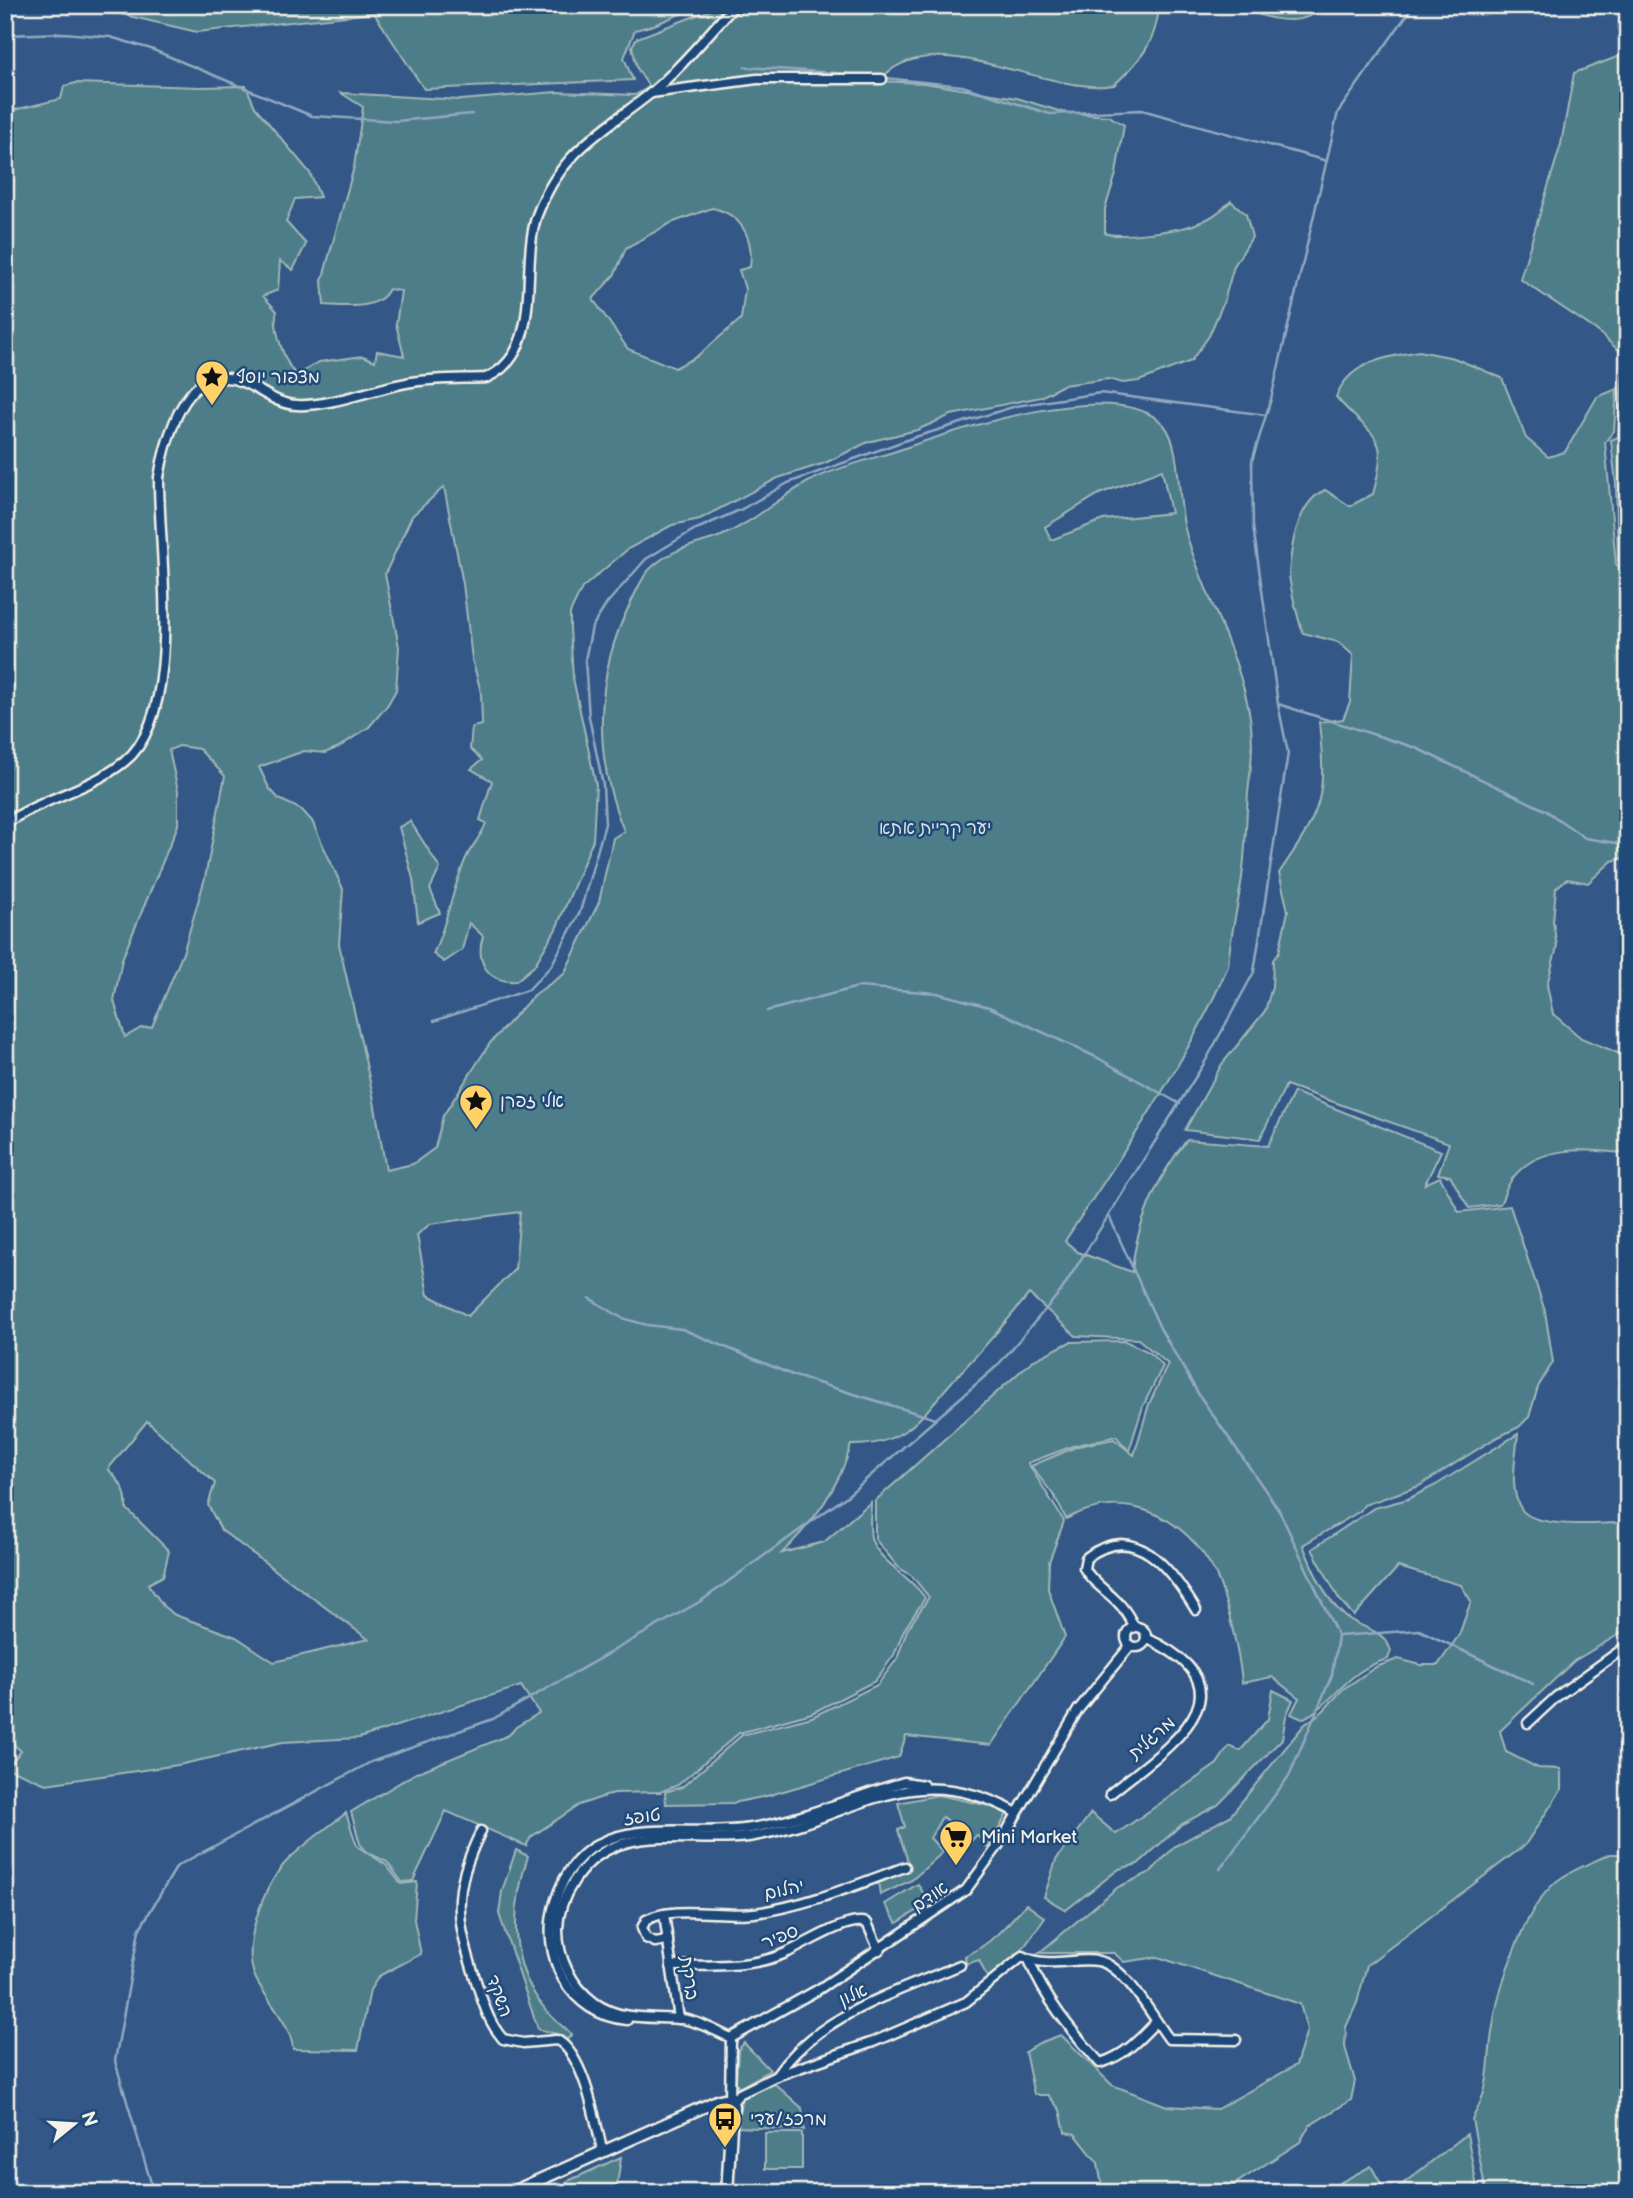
<svg xmlns="http://www.w3.org/2000/svg" width="1633" height="2198" font-family="'Balsamiq Sans','Playpen Sans Hebrew',sans-serif">
	<style>
		.green { fill: #4e7d88; stroke: #a1b7b8; stroke-width: 2; fill-rule: evenodd }
		.lines { fill: none; stroke-linecap: round; stroke-linejoin: round }
		.stream { stroke: #92aac0; stroke-width: 2.5 }
		.minor-casing { stroke: #f4f1e8; stroke-width: 13 }
		.tertiary-casing { stroke: #f4f1e8; stroke-width: 15 }
		.minor { stroke: #1f4a7a; stroke-width: 8 }
		.tertiary { stroke: #1f4a7a; stroke-width: 10 }
		.labels { text-anchor: middle; dominant-baseline: central; stroke-width: 5; stroke-linejoin: round; paint-order: stroke }
		.poi-label { font-size: 18px; fill: #f4f1e8; stroke: #1f4a7a; text-anchor: start }
		.park-label { font-size: 18px; fill: #dbe0da; stroke: #1f4a7a }
		.street-label { font-size: 18px; fill: #f4f1e8; stroke: #1f4a7a }
	</style>
	<rect width="100%" height="100%" fill="#335787"/>
	<filter id="ink" filterUnits="userSpaceOnUse"><feTurbulence type="fractalNoise" baseFrequency=".0143" numOctaves="2"/><feDisplacementMap in="SourceGraphic" scale="14" xChannelSelector="R" yChannelSelector="G"/><feConvolveMatrix kernelMatrix="1 2 1 2 8 2 1 2 1" color-interpolation-filters="sRGB"/></filter>
	<g filter="url(#ink)">
		<!-- green -->
		<g class="green">
			<path d="M82,5H701L654,25L635,30L624,58L633,80L424,89L374,13L197,32Z"/>
			<path d="M727,5H1159C1157,42 1140,61 1114,85C1046,97 931,19 879,81L924,83L1017,98L1062,112L1109,116L1124,125L1116,174L1105,209V233C1116,239 1179,230 1193,225C1207,221 1220,212 1231,201L1246,214L1252,237L1234,266L1224,301L1209,336L1191,361L1139,381L1123,383L1108,379L1063,385L1041,397L951,415L917,430L868,442L825,463L778,478L700,519L672,525L628,549L582,588L570,613V628L573,678L596,785L593,840L556,929L534,966L516,981C488,983 475,962 483,936L469,923L462,950L444,962L433,954C448,922 452,888 467,856C473,844 481,837 486,823L480,820L492,781L471,769L482,760L470,749L472,727L482,725L481,692L472,659L463,584L444,487L412,516L385,574L399,647L396,690L387,706L369,727L339,747L325,753L304,751L259,767L269,788L279,799L302,810L312,821L343,889L339,944L373,1095L386,1170L413,1164L435,1148L443,1116L490,1043L534,995L564,974L599,902L613,838L624,831C593,757 594,674 631,602C637,591 642,575 652,567C674,547 695,546 721,536C755,522 782,494 816,478C844,465 873,459 902,449C956,430 1118,375 1164,425C1182,446 1177,504 1186,533C1204,596 1239,651 1250,717C1254,743 1251,768 1248,793C1246,821 1246,849 1242,877C1238,907 1230,936 1228,966C1186,1065 1123,1152 1065,1241L1078,1252L1132,1272C1135,1227 1158,1175 1187,1140L1268,1146L1294,1092L1441,1151L1425,1184L1440,1177L1459,1212L1510,1206L1545,1311L1553,1362L1538,1387L1529,1417L1519,1427L1494,1439L1419,1486L1364,1505L1360,1511L1303,1545C1312,1567 1325,1600 1345,1616C1362,1630 1384,1628 1391,1651L1388,1659C1344,1671 1335,1704 1302,1719L1291,1714L1299,1698L1272,1677L1242,1683C1240,1658 1226,1594 1215,1573C1186,1516 1125,1487 1066,1519L1055,1497L1031,1466L1078,1446L1114,1439L1134,1455L1149,1404L1168,1364L1138,1339L1076,1336L1029,1294C1006,1322 983,1349 958,1375C924,1411 910,1446 851,1445C839,1488 814,1521 782,1553L824,1542L871,1502C871,1513 868,1531 872,1541C882,1564 912,1577 925,1598L904,1630L894,1655L875,1681L812,1713L739,1733L678,1785L660,1792L614,1793L579,1805L531,1837L526,1846L446,1811L413,1881L402,1882L387,1862L367,1852L360,1844L351,1812L416,1773L509,1735L516,1727L539,1713L521,1686L359,1738L283,1742L178,1765L46,1784L7,1768L21,1751L10,1741L5,1744V112L61,99L64,86L76,83L200,87L246,86L255,107L310,173L320,197L295,199L286,222L306,244L293,270L280,261L278,290L263,296L277,311C272,325 285,366 297,375L319,362L363,356L375,361L377,351L404,356L396,324L401,291L389,289C378,311 345,306 324,305L322,281L354,167L363,107L341,93L461,100L556,92L635,95L649,87L637,68L632,46L637,38L716,8L720,12ZM712,208C742,214 754,239 750,267L739,270L745,289L741,319L696,357L675,368L628,349L593,299L615,274L626,248L671,223ZM1162,470L1171,513L1103,520L1051,540L1045,527L1099,494ZM179,746L199,749L225,776L205,878L183,953L152,1027L141,1028L125,1037L114,1001L122,959L178,825V791L169,750ZM520,1212L515,1269L468,1316L428,1295L417,1235L430,1224ZM147,1421L215,1483L208,1505L221,1530L368,1639L274,1662L236,1637L175,1615L164,1607L148,1584L163,1576L169,1551L126,1508C128,1491 119,1481 108,1469Z"/>
			<path d="M1237,5H1323C1304,31 1260,18 1237,5Z"/>
			<path d="M1628,53V239L1618,263L1628,279V568L1618,561L1616,484L1611,440L1618,437L1623,371L1627,353L1617,349L1596,330L1520,279L1561,144L1574,73Z"/>
			<path d="M1419,351L1454,358L1502,378L1526,438L1548,457L1565,452L1597,397L1617,389L1614,431L1605,442L1616,564L1628,573V857L1612,861L1588,883L1567,879L1556,888L1553,921L1557,947L1547,985L1553,1014L1581,1038L1628,1057V1154C1589,1149 1538,1143 1512,1179C1507,1186 1504,1196 1500,1204L1469,1208L1450,1176L1438,1174L1449,1143L1286,1085L1260,1139L1185,1130L1222,1064L1265,1011L1272,987L1273,960L1279,952L1288,911L1279,873C1322,810 1327,799 1319,722L1343,719L1350,702L1353,655L1338,642L1303,633C1299,623 1289,583 1289,573C1291,546 1298,502 1325,490L1350,506L1373,494C1391,431 1373,440 1336,397C1349,362 1385,357 1419,351Z"/>
			<path d="M410,821L440,868L430,889L440,913L418,922L413,879L399,827Z"/>
			<path d="M1125,1341L1149,1352L1163,1366L1143,1406L1129,1451L1116,1436L1073,1446L1028,1463L1064,1521L1049,1562L1048,1589L1065,1637L991,1745L906,1736L899,1757L767,1796L733,1803L666,1804L665,1792L682,1787L742,1735L812,1717L877,1685L897,1659L907,1630L929,1597L912,1576L898,1567L875,1539V1501L1032,1361L1070,1342Z"/>
			<path d="M1518,1434C1516,1456 1508,1491 1522,1510C1536,1529 1605,1524 1628,1522V1629L1574,1661L1500,1731L1506,1752L1538,1768L1561,1769V1790L1525,1845L1367,1965L1357,2003L1346,2027L1345,2047L1355,2081L1351,2100L1309,2126L1300,2142L1221,2193H1103L1098,2163L1075,2134L1065,2132L1060,2110L1048,2095H1034L1025,2052L1039,2043L1061,2035L1112,2085L1167,2106L1217,2109L1296,2065L1307,2030L1300,2004L1158,1957L1124,1962L1114,1953H1039L1118,1887L1151,1872L1175,1846L1230,1816L1304,1725L1323,1711L1343,1689L1376,1667L1398,1659L1421,1665H1438L1459,1635L1471,1601L1461,1585L1398,1567L1354,1616L1339,1599L1312,1549L1374,1508L1408,1499L1436,1485Z"/>
			<path d="M1273,1690L1293,1700L1286,1716L1282,1739L1218,1805L1182,1824L1138,1864L1119,1869L1066,1910L1044,1897L1056,1860L1091,1813L1116,1834L1217,1764L1229,1746L1240,1751L1268,1719Z"/>
			<path d="M938,1795L990,1806L1007,1814L988,1848L977,1835L966,1846L956,1838L962,1829L942,1817L930,1838L943,1852L912,1880L880,1895L878,1881L910,1868L898,1830L905,1827L898,1803Z"/>
			<path d="M346,1813L357,1846L386,1865L401,1884L417,1882L414,1920L421,1954L379,1976L370,1990L358,2050L293,2049C291,2024 267,2001 256,1979C240,1947 264,1883 288,1860C305,1843 327,1828 346,1813Z"/>
			<path d="M516,1850L528,1856C506,1924 511,1989 572,2034L567,2040L560,2035L538,2029L499,1914L502,1891Z"/>
			<path d="M1610,1854H1628V2193H1486L1472,2119C1493,2083 1486,2064 1493,2026C1499,1985 1524,1908 1557,1881C1572,1869 1594,1862 1610,1854Z"/>
			<path d="M918,1884L929,1903L897,1923L885,1904Z"/>
			<path d="M1026,1904L1045,1918L1019,1954L988,1979L979,1960L966,1964L965,1956C989,1946 1009,1923 1026,1904Z"/>
			<path d="M744,2043L770,2070L739,2088L736,2082L738,2050Z"/>
			<path d="M775,2084L802,2108L804,2130L735,2127L743,2097Z"/>
			<rect x="765" y="2133" width="37" height="36"/>
			<path d="M1467,2134L1478,2193H1391Z"/>
			<path d="M621,2157L616,2193H574L566,2182Z"/>
			<path d="M1371,2166L1386,2193H1321Z"/>
		</g>
		<g class="lines">
			<!-- stream -->
			<g class="stream">
				<path d="M5,35L64,33L110,37L151,49L312,116L396,121L472,114"/>
				<path d="M745,67L864,75"/>
				<path d="M885,78L962,86L1050,114L1142,110L1327,161"/>
				<path d="M1278,704L1416,748L1545,810L1585,838L1628,845"/>
				<path d="M767,1011L858,987L937,993L989,1007L1098,1058L1180,1104"/>
				<path d="M434,1021L528,990L551,966L580,912L605,824L603,785L589,717L585,660L592,627L608,602L646,559L692,531L742,509L788,483L912,438L1016,406L1100,393L1266,415"/>
				<path d="M1109,1216L1160,1328L1199,1395L1279,1510L1338,1636L1332,1675L1289,1776L1220,1869"/>
				<path d="M589,1298L622,1318L647,1325L682,1329L795,1376L936,1419"/>
				<path d="M1339,1636L1419,1630L1533,1684"/>
				<path d="M154,2193L115,2061L139,1930L177,1866L371,1762L493,1719L701,1601L847,1496L997,1366L1061,1291L1205,1062L1254,972L1288,753L1278,704L1253,526L1252,461L1271,399L1338,112L1414,5"/>
			</g>
			<!-- minor casing -->
			<g class="minor-casing">
				<g id="minor">
					<path d="M651,93L757,79H882"/>
					<path d="M5,824C42,798 89,790 124,762C186,713 158,550 159,477C164,449 178,392 208,381C244,367 264,404 297,405C330,407 378,387 412,382C436,378 462,379 486,378C546,352 519,266 537,215C560,152 602,132 651,93C681,68 708,34 735,5"/>
					<path d="M1134,1627C1120,1594 1097,1591 1084,1568L1086,1558C1136,1519 1172,1571 1196,1610"/>
					<circle cx="1136" cy="1637" r="10"/>
					<path d="M1528,1723L1556,1697L1628,1645"/>
					<path d="M1110,1794C1165,1749 1261,1691 1146,1638"/>
					<path d="M481,1831C451,1893 456,1918 476,1981C483,2002 488,2022 503,2039L523,2043L557,2040C584,2054 596,2123 602,2150"/>
					<path d="M664,1914L679,2019"/>
					<path d="M668,1940L655,1942L646,1938L642,1928L646,1920C673,1905 723,1917 754,1913C806,1906 856,1885 905,1867"/>
					<path d="M1029,1960C1045,2000 1072,2031 1100,2063C1124,2056 1139,2040 1156,2022"/>
					<path d="M671,1966C710,1965 752,1969 788,1952C806,1944 848,1916 867,1923L879,1950"/>
					<path d="M627,2020C600,2018 577,2003 563,1979C550,1956 547,1927 555,1902C585,1803 679,1840 751,1828C803,1820 854,1796 904,1782L923,1785"/>
					<path d="M731,2038C716,2031 698,2021 682,2019C651,2016 623,2022 595,2003C572,1986 558,1959 558,1930C558,1912 564,1896 574,1881C616,1816 691,1847 754,1836C856,1818 910,1754 1017,1813"/>
					<path d="M731,2038L819,1989L966,1890L998,1846L1078,1710L1130,1646"/>
					<path d="M776,2076C819,2014 893,1994 960,1965"/>
					<path d="M730,2100L731,2038"/>
					<path d="M732,2102L739,2094L776,2076L873,2042L966,2002L1023,1956C1046,1969 1074,1957 1098,1961C1125,1965 1153,2018 1169,2039L1236,2040"/>
				</g>
			</g>
			<!-- tertiary casing -->
			<g class="tertiary-casing">
				<g id="tertiary">
					<circle cx="725" cy="2107" r="8"/>
					<path d="M510,2193L719,2100"/>
					<path d="M727,2193L732,2111"/>
				</g>
			</g>
			<!-- minor -->
			<use href="#minor" class="minor"/>
			<!-- tertiary -->
			<use href="#tertiary" class="tertiary"/>
		</g>
	</g>
	<!-- icons -->
	<defs>
		<g id="sight-pin" transform="scale(1.75)"><path d="M0 17L-7.5 6A9.5 9.5 0 1 1 7.5 6Z" fill="#ffd166" stroke="#1f4a7a"/><path d="M0-6L1.8-2.2L6-1.7L2.9 1.2L3.7 5.4L0 3.3L-3.7 5.4L-2.9 1.2L-6-1.7L-1.8-2.2Z" fill="#111"/></g>
		<g id="supermarket-pin" transform="scale(1.75)"><path d="M0 17L-7.5 6A9.5 9.5 0 1 1 7.5 6Z" fill="#ffd166" stroke="#1f4a7a"/><path d="M-6-5.5h2.5l.6 2H6L4.5 2H-2.5L-4.4-4H-6ZM-1.5 3.2a1.3 1.3 0 1 0 .1 0ZM3 3.2a1.3 1.3 0 1 0 .1 0Z" fill="#111"/></g>
		<g id="bus-pin" transform="scale(1.75)"><path d="M0 17L-7.5 6A9.5 9.5 0 1 1 7.5 6Z" fill="#ffd166" stroke="#1f4a7a"/><path d="M-5-6H5V4H4V6H2V4H-2V6H-4V4H-5ZM-3.5-4V0h7V-4ZM-3.5 1.2v1.5H-2V1.2ZM2 1.2v1.5H3.5V1.2Z" fill="#111"/></g>
	</defs>
	<g fill-rule="evenodd">
		<use href="#sight-pin" x="212" y="377"/>
		<use href="#sight-pin" x="476" y="1101"/>
		<use href="#supermarket-pin" x="956" y="1837"/>
		<use href="#bus-pin" x="725" y="2119"/>
	</g>
	<g class="labels">
		<!-- poi labels -->
		<g class="poi-label">
			<text x="236" y="377">מצפור יוסף</text>
			<text x="500" y="1101">אלי זפרן</text>
			<text x="981" y="1837">Mini Market</text>
			<text x="750" y="2119">מרכז/עדי</text>
		</g>
		<!-- park labels -->
		<g class="park-label">
			<text x="935" y="828">יער קריית אתא</text>
		</g>
		<!-- street labels -->
		<g class="street-label">
			<text transform="translate(1152 1738) rotate(-41)">מרגלית</text>
			<text transform="translate(642 1817) rotate(-7)">טופז</text>
			<text transform="translate(784 1890) rotate(-13)">יהלום</text>
			<text transform="translate(930 1897) rotate(-35)">אודם</text>
			<text transform="translate(780 1937) rotate(-22)">ספיר</text>
			<text transform="translate(689 1978) rotate(82)">ברקת</text>
			<text transform="translate(853 1995) rotate(-24)">אלון</text>
			<text transform="translate(499 1996) rotate(70)">השקד</text>
		</g>
	</g>
	<!-- margin -->
	<rect width="1633" height="2198" fill="none" stroke="#1f4a7a" stroke-width="28"/>
	<rect x="14" y="14" width="1605" height="2170" fill="none" stroke="#f4f1e8" stroke-width="2.5" filter="url(#ink)"/>
	<!-- north arrow -->
	<g transform="translate(74 2124) rotate(72)" stroke="#1f4a7a" stroke-width="5" paint-order="stroke">
	<path d="M0-5L12 26L0 18L-12 26Z" fill="#f4f1e8"/>
	<text y="-10" font-size="19" font-weight="bold" text-anchor="middle" fill="#f4f1e8">N</text>
	</g>
</svg>
